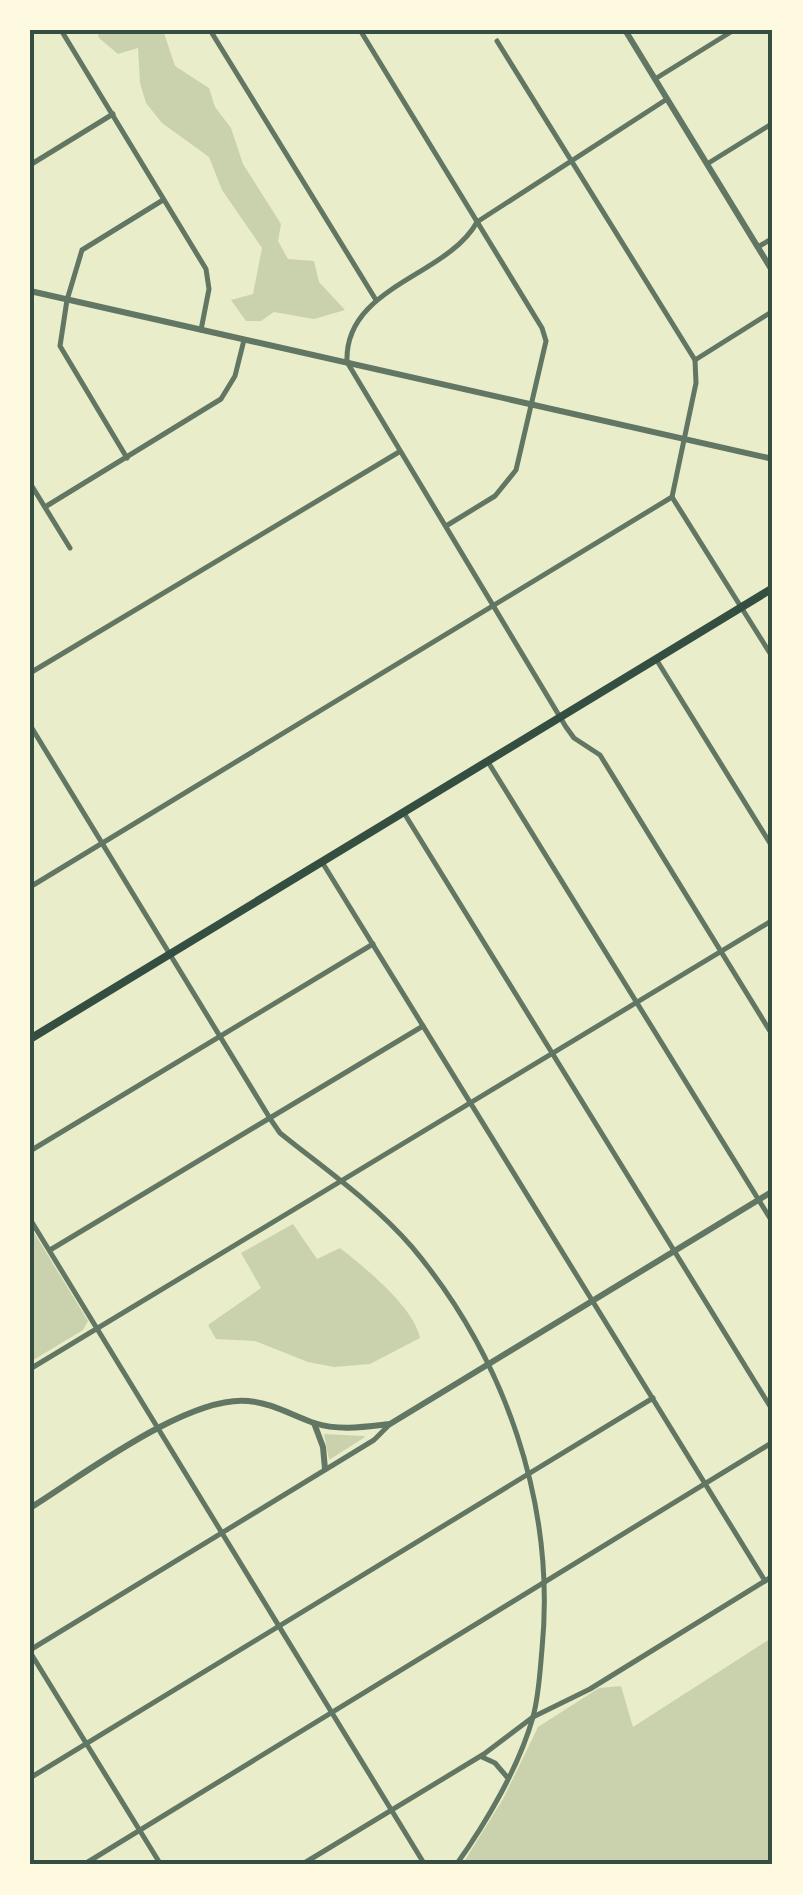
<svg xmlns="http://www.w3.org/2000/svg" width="803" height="1895" font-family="Mulish,sans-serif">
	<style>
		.green { fill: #cad2ad }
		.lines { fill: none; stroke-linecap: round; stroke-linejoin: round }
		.minor { stroke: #617663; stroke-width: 5 }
		.tertiary { stroke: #617663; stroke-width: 6 }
		.secondary { stroke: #344e41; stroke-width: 8 }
		.neatline { fill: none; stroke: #344e41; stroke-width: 4 }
	</style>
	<rect width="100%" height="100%" fill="#e9edc9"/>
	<!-- green -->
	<g class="green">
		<path d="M97,30H163L175,66L209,88L215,107L231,128L243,164L281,224L278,241L288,259L314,261L319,282L345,310L314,319L274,312L261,321H246L231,300L253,294L262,248L222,190L209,157L162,123L146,103L140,83L138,48L118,54L99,38Z"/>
		<path d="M293,1224L317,1259L340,1248C364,1267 414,1307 420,1338L370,1364L334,1367L308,1362L255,1341L216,1339L208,1325L261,1288L241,1253Z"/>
		<path d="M30,1226L88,1321L83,1330L30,1362Z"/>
		<path d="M324,1434L364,1436L365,1437L329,1460Z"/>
		<path d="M773,1637V1865H462L503,1799L538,1727L599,1688L621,1686L633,1727Z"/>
	</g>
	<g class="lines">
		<!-- minor -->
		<g class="minor">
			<path d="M61,30L206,269L209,289L201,330"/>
			<path d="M210,30L376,300"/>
			<path d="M360,30L542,328L546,341L516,470L495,496L446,526"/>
			<path d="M655,79L734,30"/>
			<path d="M667,99L477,222C447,277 344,286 347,362L566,727L574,738L600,755L773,1036"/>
			<path d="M707,164L773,123"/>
			<path d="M30,165L113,114"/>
			<path d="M758,247L773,238"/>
			<path d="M695,360L773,311"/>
			<path d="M127,458L60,346L67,300L82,250L163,200"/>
			<path d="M30,483L70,548"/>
			<path d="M672,497L773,658"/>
			<path d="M45,507L221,399L235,376L244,340"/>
			<path d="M656,659L773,848"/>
			<path d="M30,673L399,452"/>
			<path d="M30,725L271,1120L280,1133C326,1170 373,1202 412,1247C505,1358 556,1504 542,1649C540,1671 539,1695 533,1717C519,1767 486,1823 456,1865"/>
			<path d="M488,762L773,1223"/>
			<path d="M404,813L773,1411"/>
			<path d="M322,862L765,1581"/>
			<path d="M30,887L672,497L696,383L695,360L497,41"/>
			<path d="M30,1151L373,944"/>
			<path d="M30,1219L425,1865"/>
			<path d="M50,1250L423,1026"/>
			<path d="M30,1369L773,920"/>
			<path d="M30,1650L374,1440L390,1424"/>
			<path d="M30,1652L161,1865"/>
			<path d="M482,1757L495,1763L507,1777"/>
			<path d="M30,1778L653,1398"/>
			<path d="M83,1865L773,1442"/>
			<path d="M301,1865L484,1754L533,1717L590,1689L773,1576"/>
		</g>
		<!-- tertiary -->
		<g class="tertiary">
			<path d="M625,30L773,272"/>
			<path d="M30,291L773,459"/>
			<path d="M314,1423L323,1447L325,1469"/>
			<path d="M30,1508C83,1475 188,1395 248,1401C272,1403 291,1415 314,1423C339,1431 364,1427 390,1424L773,1191"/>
		</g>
		<!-- secondary -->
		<path class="secondary" d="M30,1039L773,588"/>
	</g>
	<!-- border -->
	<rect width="803" height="1895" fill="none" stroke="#fefae0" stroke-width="65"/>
	<rect x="32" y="32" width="738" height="1830" class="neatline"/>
</svg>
